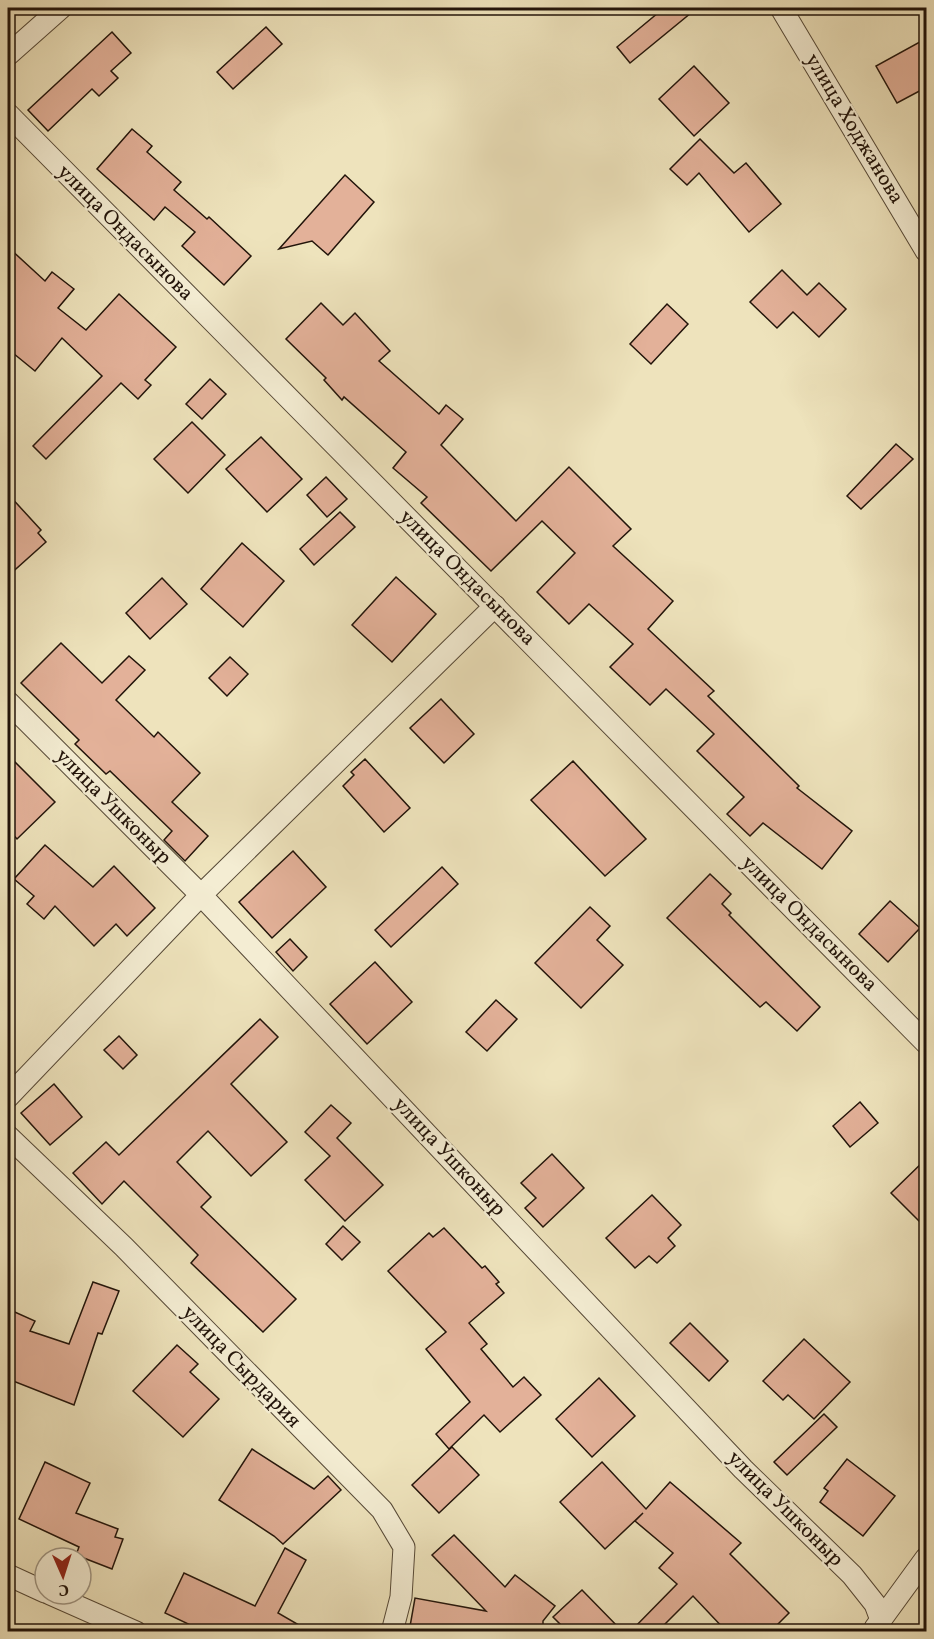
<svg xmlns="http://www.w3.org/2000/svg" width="934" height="1639" font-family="Vollkorn,serif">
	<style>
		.building { fill: #e3b199; stroke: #22140a; stroke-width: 1.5 }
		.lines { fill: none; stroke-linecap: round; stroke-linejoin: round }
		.minor-casing { stroke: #554836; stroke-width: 23 }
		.minor { stroke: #f4edd3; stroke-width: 21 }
		.labels { text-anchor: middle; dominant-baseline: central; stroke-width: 4.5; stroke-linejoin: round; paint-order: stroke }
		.street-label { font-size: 21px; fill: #22140a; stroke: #f4edd3 }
	</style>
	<rect width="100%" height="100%" fill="#eee3bc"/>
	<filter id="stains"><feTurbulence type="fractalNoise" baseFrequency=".00333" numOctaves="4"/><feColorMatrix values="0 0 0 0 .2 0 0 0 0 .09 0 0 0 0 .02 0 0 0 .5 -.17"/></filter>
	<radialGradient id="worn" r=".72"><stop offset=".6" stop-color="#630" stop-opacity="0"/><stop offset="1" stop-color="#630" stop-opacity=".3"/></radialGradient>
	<!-- building -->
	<g class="building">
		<path d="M664,8H697L630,63L617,47Z"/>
		<path d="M266,27L282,44L233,89L217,72Z"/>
		<path d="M112,32L131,53L111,71L118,78L99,96L92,89L48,131L28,110Z"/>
		<path d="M927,38V87L897,103L876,66Z"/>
		<path d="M694,66L729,103L694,136L659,99Z"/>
		<path d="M132,129L152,146L147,152L181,182L174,190L207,219L209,217L251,256L224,285L182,246L195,232L165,207L154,220L97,169Z"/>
		<path d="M700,139L734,173L746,163L781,204L749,232L699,173L687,185L670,169Z"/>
		<path d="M345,175L374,202L328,255L312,241L279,249Z"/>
		<path d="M8,247L45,281L52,272L74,289L58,308L86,330L119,294L176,347L145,380L151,385L138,399L121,383L46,459L33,446L102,376L62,338L35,371L8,349Z"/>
		<path d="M782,270L807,295L819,283L846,309L819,337L793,312L777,328L750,302Z"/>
		<path d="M321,303L343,325L355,313L390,351L379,361L439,414L446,405L463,419L441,445L516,521L569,467L631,529L613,546L673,601L648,629L714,691L708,696L799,786L797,788L852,831L822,869L763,823L750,836L727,814L744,797L697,751L714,734L666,689L650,705L610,667L633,644L589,604L569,624L537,592L575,553L542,521L491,571L421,503L427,497L393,468L406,452L344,397L342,400L324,380L326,378L286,339Z"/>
		<path d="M667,304L688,324L651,364L630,344Z"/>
		<path d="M210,379L226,394L202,419L186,404Z"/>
		<path d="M192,422L225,455L188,493L154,459Z"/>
		<path d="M261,437L302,479L267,512L226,469Z"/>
		<path d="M896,444L913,459L861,509L847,496Z"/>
		<path d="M326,477L347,499L327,517L307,495Z"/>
		<path d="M8,494L41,530L38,533L46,542L8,576Z"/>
		<path d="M340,512L355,527L314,565L300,549Z"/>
		<path d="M242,543L284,581L243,627L201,589Z"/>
		<path d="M396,577L436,614L392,662L352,625Z"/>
		<path d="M162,578L187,604L150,639L126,613Z"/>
		<path d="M61,643L102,683L129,656L145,670L116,700L154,737L158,732L200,773L172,802L208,836L185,861L164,840L172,831L110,771L106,774L75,744L79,740L21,683Z"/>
		<path d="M230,657L248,674L227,696L209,678Z"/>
		<path d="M441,699L474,734L444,763L410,728Z"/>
		<path d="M8,755L55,802L17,839L8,829Z"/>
		<path d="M365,759L410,808L384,832L343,786L354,775L351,772Z"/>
		<path d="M573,761L646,839L605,876L531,800Z"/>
		<path d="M45,845L93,887L114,866L155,908L127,936L116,924L94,946L55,906L44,919L27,904L34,896L14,879Z"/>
		<path d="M293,851L326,887L272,938L239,902Z"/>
		<path d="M442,867L458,884L391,947L375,930Z"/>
		<path d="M710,874L731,894L722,904L731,913L729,915L820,1007L797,1031L766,1002L760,1007L667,918Z"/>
		<path d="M890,901L920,928L888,962L859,934Z"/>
		<path d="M590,907L610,926L597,940L623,965L581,1008L535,963Z"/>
		<path d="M290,939L307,957L293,971L276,952Z"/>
		<path d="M375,962L412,1002L367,1044L330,1004Z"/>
		<path d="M496,1000L517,1019L487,1051L466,1032Z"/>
		<path d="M260,1019L278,1037L231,1084L287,1142L251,1176L208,1131L177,1162L211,1197L201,1207L296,1299L263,1332L191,1263L198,1255L124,1181L102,1204L73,1173L106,1142L119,1155Z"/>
		<path d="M119,1036L137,1055L123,1069L104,1050Z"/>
		<path d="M54,1084L82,1117L50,1145L21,1113Z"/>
		<path d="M860,1102L878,1123L850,1147L833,1126Z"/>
		<path d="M331,1105L351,1123L337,1138L383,1185L345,1221L305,1180L330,1156L305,1132Z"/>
		<path d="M552,1154L584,1188L543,1227L525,1208L536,1198L521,1183Z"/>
		<path d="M927,1158V1229L891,1193Z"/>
		<path d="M652,1195L681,1225L668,1238L675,1246L657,1263L649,1256L635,1268L606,1238Z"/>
		<path d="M343,1226L360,1242L342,1260L326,1244Z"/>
		<path d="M444,1228L482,1268L485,1266L499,1282L496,1284L504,1293L469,1323L487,1344L481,1349L513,1387L524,1377L541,1395L500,1432L484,1415L449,1449L436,1434L470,1402L426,1349L446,1332L388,1271L429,1233L433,1237Z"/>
		<path d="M93,1282L119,1291L102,1334L98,1333L74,1405L8,1379V1309L35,1321L30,1331L69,1344Z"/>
		<path d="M690,1323L728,1361L709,1381L670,1343Z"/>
		<path d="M804,1339L850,1382L814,1419L788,1395L783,1400L763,1381Z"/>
		<path d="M177,1345L198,1364L190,1372L219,1399L183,1437L133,1391Z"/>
		<path d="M599,1378L635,1416L592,1457L556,1419Z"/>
		<path d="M824,1414L837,1427L787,1475L774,1462Z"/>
		<path d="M452,1447L479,1475L439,1513L412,1485Z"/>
		<path d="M252,1449L314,1489L328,1476L341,1490L283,1544L274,1536L219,1500Z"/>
		<path d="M847,1459L895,1496L863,1536L820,1502L828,1491L824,1488Z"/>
		<path d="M45,1462L90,1483L76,1513L118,1529L115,1537L123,1539L112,1569L76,1555L79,1547L19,1519Z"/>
		<path d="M602,1462L646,1509L670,1482L741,1543L730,1554L789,1613L770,1632H727L693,1596L657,1632H630L677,1584L659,1568L673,1553L635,1521L643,1513L605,1549L560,1502Z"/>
		<path d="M454,1535L505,1587L515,1575L555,1606L543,1621V1632H409L415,1598L486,1611L432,1555Z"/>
		<path d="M285,1548L306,1560L278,1613L311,1632H205L165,1613L184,1573L255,1606Z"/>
		<path d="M582,1590L623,1632H568L553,1617Z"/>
	</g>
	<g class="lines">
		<!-- minor casing -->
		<g class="minor-casing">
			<g id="minor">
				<path d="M781,8L926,251"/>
				<path d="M8,55L61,8"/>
				<path d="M8,114L926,1043"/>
				<path d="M8,702L201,895L743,1469L852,1575L875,1604L881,1620"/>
				<path d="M8,1097L201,895L495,606"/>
				<path d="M8,1136L124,1247L382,1510L404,1547L401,1597L392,1632"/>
				<path d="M8,1575L45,1592"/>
				<path d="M50,1594L136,1632"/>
				<path d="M875,1628L926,1558"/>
			</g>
		</g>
		<!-- minor -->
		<use href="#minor" class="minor"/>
	</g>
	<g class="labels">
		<!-- street labels -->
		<g class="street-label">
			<text transform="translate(854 129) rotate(59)">улица Ходжанова</text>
			<text transform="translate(125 233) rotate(45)">улица Ондасынова</text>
			<text transform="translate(467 578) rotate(45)">улица Ондасынова</text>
			<text transform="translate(113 807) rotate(45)">улица Ушконыр</text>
			<text transform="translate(809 924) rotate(45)">улица Ондасынова</text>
			<text transform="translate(449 1157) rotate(47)">улица Ушконыр</text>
			<text transform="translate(241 1367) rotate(46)">улица Сырдария</text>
			<text transform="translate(785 1509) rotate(45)">улица Ушконыр</text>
		</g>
	</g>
	<!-- margin -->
	<rect width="934" height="1639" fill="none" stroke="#eee3bc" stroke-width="30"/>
	<rect x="9" y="9" width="916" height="1621" fill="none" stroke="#22140a" stroke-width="3"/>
	<rect x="15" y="15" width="904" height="1609" fill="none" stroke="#22140a" stroke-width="1.5"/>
	<!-- north arrow -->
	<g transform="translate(63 1576) rotate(177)"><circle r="28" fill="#f4edd3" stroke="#a09683" stroke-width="1.5"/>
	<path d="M0-4.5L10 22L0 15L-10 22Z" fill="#8f2418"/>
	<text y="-9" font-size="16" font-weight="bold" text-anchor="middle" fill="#22140a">С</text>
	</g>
	<rect width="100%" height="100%" filter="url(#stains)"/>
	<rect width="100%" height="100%" fill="url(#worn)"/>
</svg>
